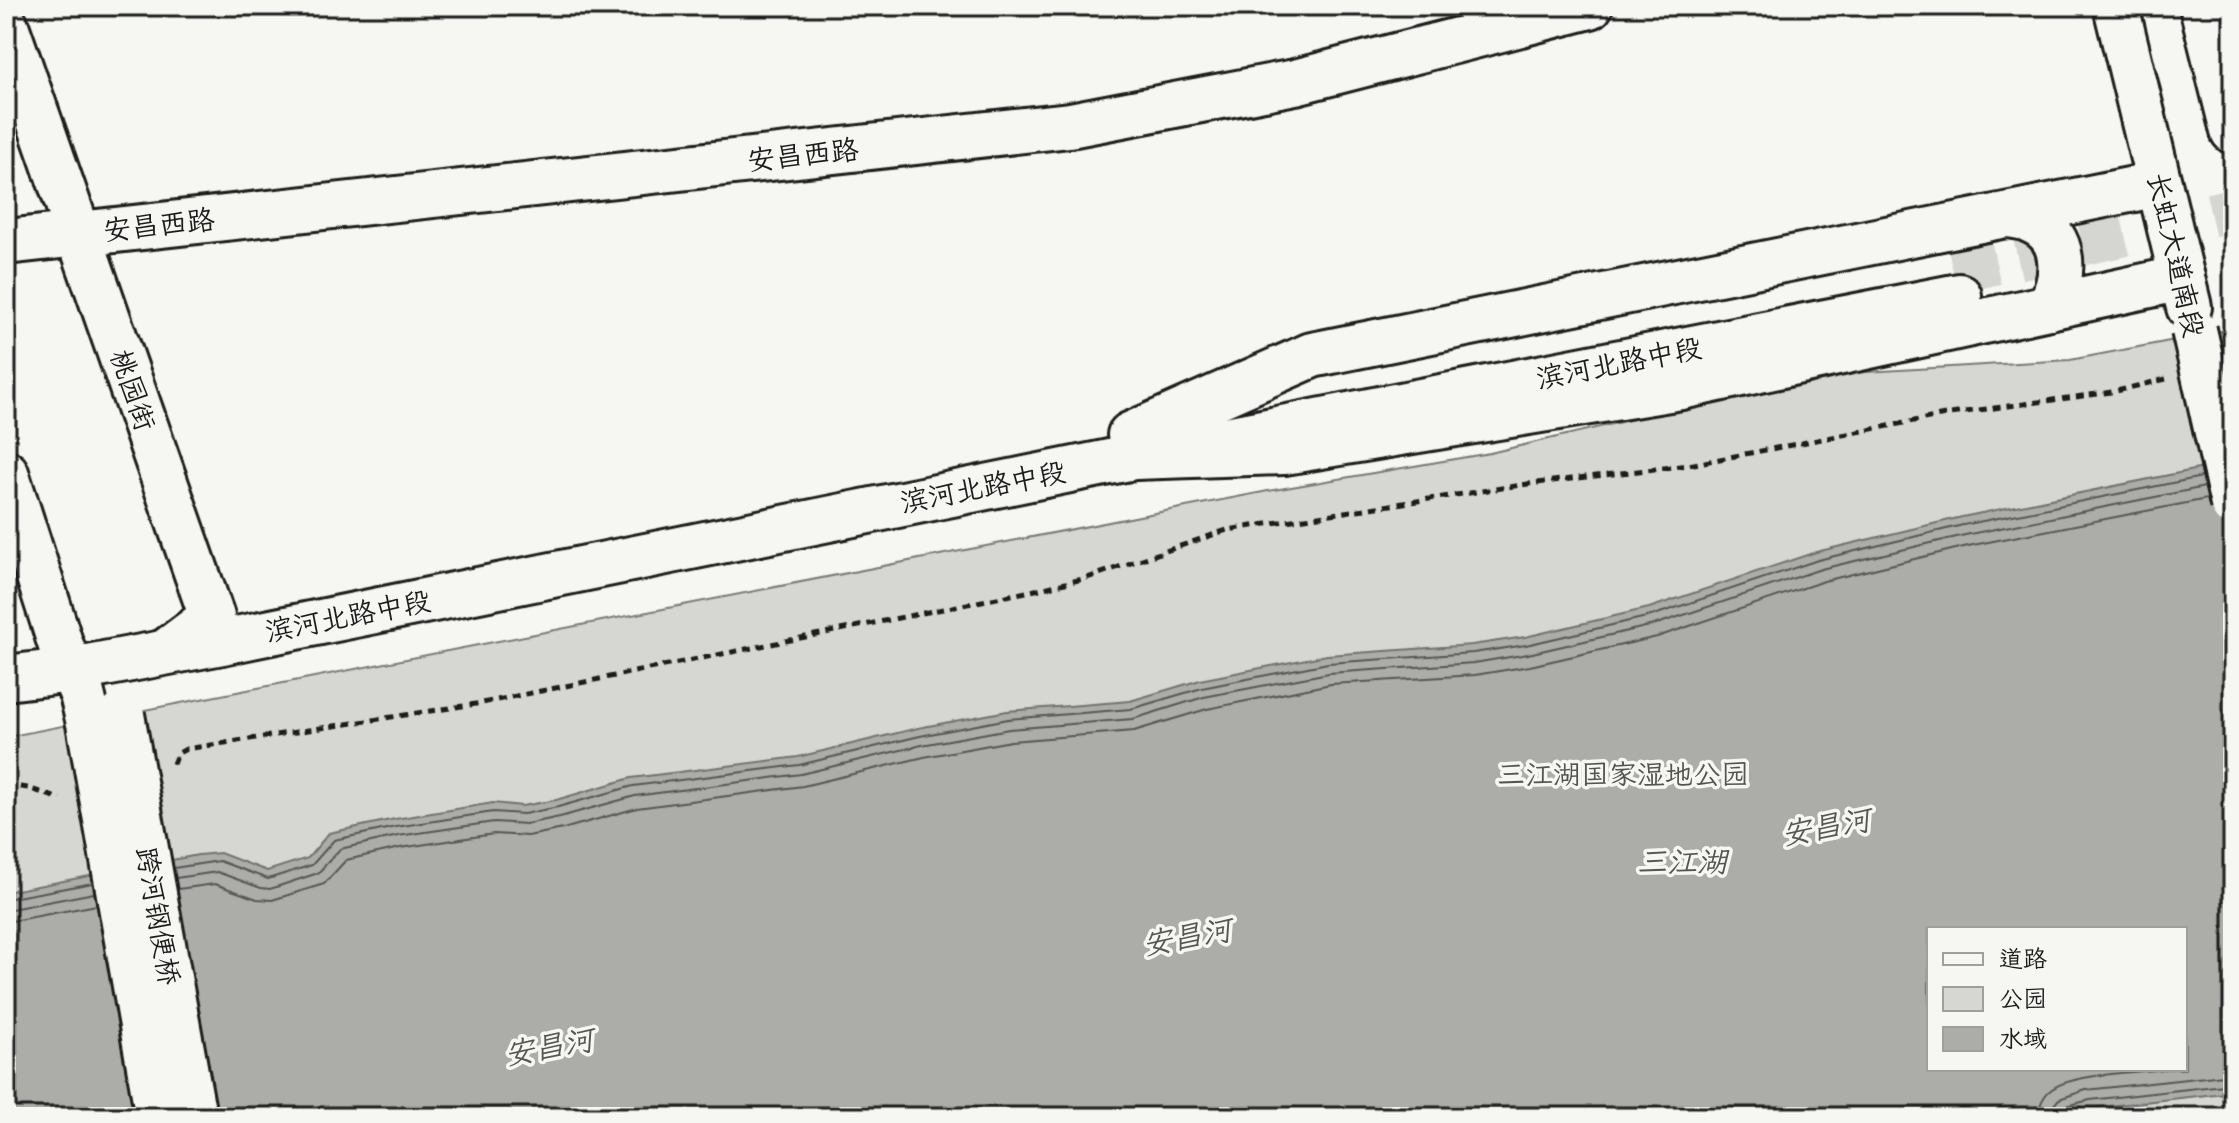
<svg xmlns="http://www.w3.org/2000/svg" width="2239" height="1123" font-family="Caveat,'LXGW WenKai TC',sans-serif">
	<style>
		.green { fill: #d6d6d2; stroke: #797977; stroke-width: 2; fill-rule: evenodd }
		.water { fill: #acaca9; stroke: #727271; stroke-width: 2; fill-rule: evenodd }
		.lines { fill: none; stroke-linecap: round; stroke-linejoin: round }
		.shore { stroke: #565654; stroke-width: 2 }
		.minor-tunnel { stroke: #d5d5d2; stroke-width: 44; stroke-dasharray: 44 22; stroke-linecap: butt }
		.minor-casing { stroke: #1c1c1c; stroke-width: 50 }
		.highway-casing { stroke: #1c1c1c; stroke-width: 50 }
		.path { stroke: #1c1c1c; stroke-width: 5; stroke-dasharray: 8 6; stroke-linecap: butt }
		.minor { stroke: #f6f6f2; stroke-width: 44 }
		.highway { stroke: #f6f6f2; stroke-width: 44 }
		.minor-bridge-casing { stroke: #1c1c1c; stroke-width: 50; stroke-linecap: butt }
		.highway-bridge-casing { stroke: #1c1c1c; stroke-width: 50; stroke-linecap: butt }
		.minor-bridge { stroke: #f6f6f2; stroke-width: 44 }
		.highway-bridge { stroke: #f6f6f2; stroke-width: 44 }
		.labels { text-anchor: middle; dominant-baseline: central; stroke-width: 7; stroke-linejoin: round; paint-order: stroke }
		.street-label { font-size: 28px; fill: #1c1c1c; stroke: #f6f6f2 }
		.park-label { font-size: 28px; fill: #545453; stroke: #f6f6f2 }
		.water-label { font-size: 30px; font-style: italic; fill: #565654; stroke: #f6f6f2 }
	</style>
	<rect width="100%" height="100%" fill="#f6f6f2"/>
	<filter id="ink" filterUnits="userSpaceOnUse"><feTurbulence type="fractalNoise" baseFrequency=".0125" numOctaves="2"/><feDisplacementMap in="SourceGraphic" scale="16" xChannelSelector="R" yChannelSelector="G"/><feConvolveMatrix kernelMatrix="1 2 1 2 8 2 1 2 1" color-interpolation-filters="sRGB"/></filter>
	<g filter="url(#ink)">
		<!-- green -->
		<path class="green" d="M2233,329V1117H6V737L1268,491L1490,453L1744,393L1849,373L2070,360ZM1929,929H2185V1069H1929Z"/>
		<!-- water -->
		<path class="water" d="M2233,462V1092L2091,1108L2055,1117H6V892L198,855L220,853L267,871L308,858L329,833L395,819L493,803L522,806L556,800L631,778L798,757L918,728L1007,711L1130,701L1200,680L1327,655L1472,645L1525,637L1649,608L1816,552L1962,517ZM1929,929H2185V1069H1929Z"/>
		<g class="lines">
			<!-- shore -->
			<g class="shore">
				<path d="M174,868L219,861L268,879L312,865L334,840L396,827L493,812L524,814L558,807L633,786L799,765L920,736L1008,719L1131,709L1202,688L1328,663L1473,653L1526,645L1651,616L1818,560L1963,525L2202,477"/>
				<path d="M176,878L217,872L261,888L270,889L318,873L340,849L398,836L494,822L526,824L560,817L635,796L801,774L922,745L1009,729L1133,719L1204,697L1329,673L1474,663L1528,654L1654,625L1821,569L1965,535L2205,487"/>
				<path d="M178,889L215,884L257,899L272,900L324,884L346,860L400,848L494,834L528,836L563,829L637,808L803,786L924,757L1011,741L1134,731L1207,709L1331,684L1475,675L1530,666L1657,637L1824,581L1968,546L2207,499"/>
				<path d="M6,899L93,883"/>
				<path d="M6,910L94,893"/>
				<path d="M6,922L97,905"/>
				<path d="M2038,1117C2039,1106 2042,1096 2052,1089C2073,1074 2138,1072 2166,1069"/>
				<path d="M2051,1117L2053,1106L2059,1099L2086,1090L2233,1074"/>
				<path d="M2061,1117L2066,1106L2090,1100L2233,1084"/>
			</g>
			<!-- minor-tunnel -->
			<path class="minor-tunnel" d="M1953,272L2233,210"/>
			<!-- minor casing -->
			<g class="minor-casing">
				<g id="minor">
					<path d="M6,26L212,617L168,650"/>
					<path d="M6,242L1070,125L1295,82L1590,6"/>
					<path d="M6,473L61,646L82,694L89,723"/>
					<path d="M6,678L72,670L222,642L1134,457L1959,296"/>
				</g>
			</g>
			<!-- highway casing -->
			<g class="highway-casing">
				<g id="highway">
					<path d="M2116,6L2189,307"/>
					<path d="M2202,6L2233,131"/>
					<path d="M2008,215C2016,216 2025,217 2032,221C2068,236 2065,278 2049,307"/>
					<path d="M1130,435L1312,355L2159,184"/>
					<path d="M1134,457L1284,452L1681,387L2182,278"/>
				</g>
			</g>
			<!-- path -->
			<g class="path">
				<path d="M173,764L177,754L186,749L482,703L1031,591L1087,578L1227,530L1528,484L1689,465L1950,414L2112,392L2166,379"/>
				<path d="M6,785L28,788L60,799"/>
			</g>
			<!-- minor -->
			<use href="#minor" class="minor"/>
			<!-- highway -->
			<use href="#highway" class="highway"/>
			<!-- minor-bridge casing -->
			<g class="minor-bridge-casing">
				<g id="minor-bridge">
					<path d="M122,715L194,1117"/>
					<path d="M89,723L158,1117"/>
				</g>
			</g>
			<!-- highway-bridge casing -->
			<g class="highway-bridge-casing">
				<path id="highway-bridge" d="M2194,330L2233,504"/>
			</g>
			<!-- minor-bridge -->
			<use href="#minor-bridge" class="minor-bridge"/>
			<!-- highway-bridge -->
			<use href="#highway-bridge" class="highway-bridge"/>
		</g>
	</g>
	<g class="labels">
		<!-- street labels -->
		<g class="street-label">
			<text transform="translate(803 155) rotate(-6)">安昌西路</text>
			<text transform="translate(159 225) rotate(-6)">安昌西路</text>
			<text transform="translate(2176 255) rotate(77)">长虹大道南段</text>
			<text transform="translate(1619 363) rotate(-11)">滨河北路中段</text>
			<text transform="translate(133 390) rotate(71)">桃园街</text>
			<text transform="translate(983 487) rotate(-11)">滨河北路中段</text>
			<text transform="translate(348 616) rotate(-11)">滨河北路中段</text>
			<text transform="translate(158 916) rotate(80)">跨河钢便桥</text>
		</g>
		<!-- park labels -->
		<g class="park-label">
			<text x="1623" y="774">三江湖国家湿地公园</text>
		</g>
		<!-- water labels -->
		<g class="water-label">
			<text transform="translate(1826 827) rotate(-10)">安昌河</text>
			<text x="1682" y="862">三江湖</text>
			<text transform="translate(1187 937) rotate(-10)">安昌河</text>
			<text transform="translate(549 1047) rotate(-10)">安昌河</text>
		</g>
	</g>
	<!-- margin -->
	<rect width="2239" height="1123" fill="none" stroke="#f6f6f2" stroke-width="32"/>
	<rect x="16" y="16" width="2207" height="1091" fill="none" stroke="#1c1c1c" stroke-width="3" filter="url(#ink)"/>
	<!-- legend -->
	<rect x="1927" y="927" width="260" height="144" fill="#f6f6f2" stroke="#9f9f9c" stroke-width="2"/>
	<rect x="1943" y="953" width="40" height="12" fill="#f6f6f2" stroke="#9f9f9c" stroke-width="2"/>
	<text x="1999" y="967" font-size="24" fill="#1c1c1c">道路</text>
	<rect x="1943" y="987" width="40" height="24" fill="#d6d6d2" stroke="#9f9f9c" stroke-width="2"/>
	<text x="1999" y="1007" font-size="24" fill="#1c1c1c">公园</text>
	<rect x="1943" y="1027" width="40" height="24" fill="#acaca9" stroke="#9f9f9c" stroke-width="2"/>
	<text x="1999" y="1047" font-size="24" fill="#1c1c1c">水域</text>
</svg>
